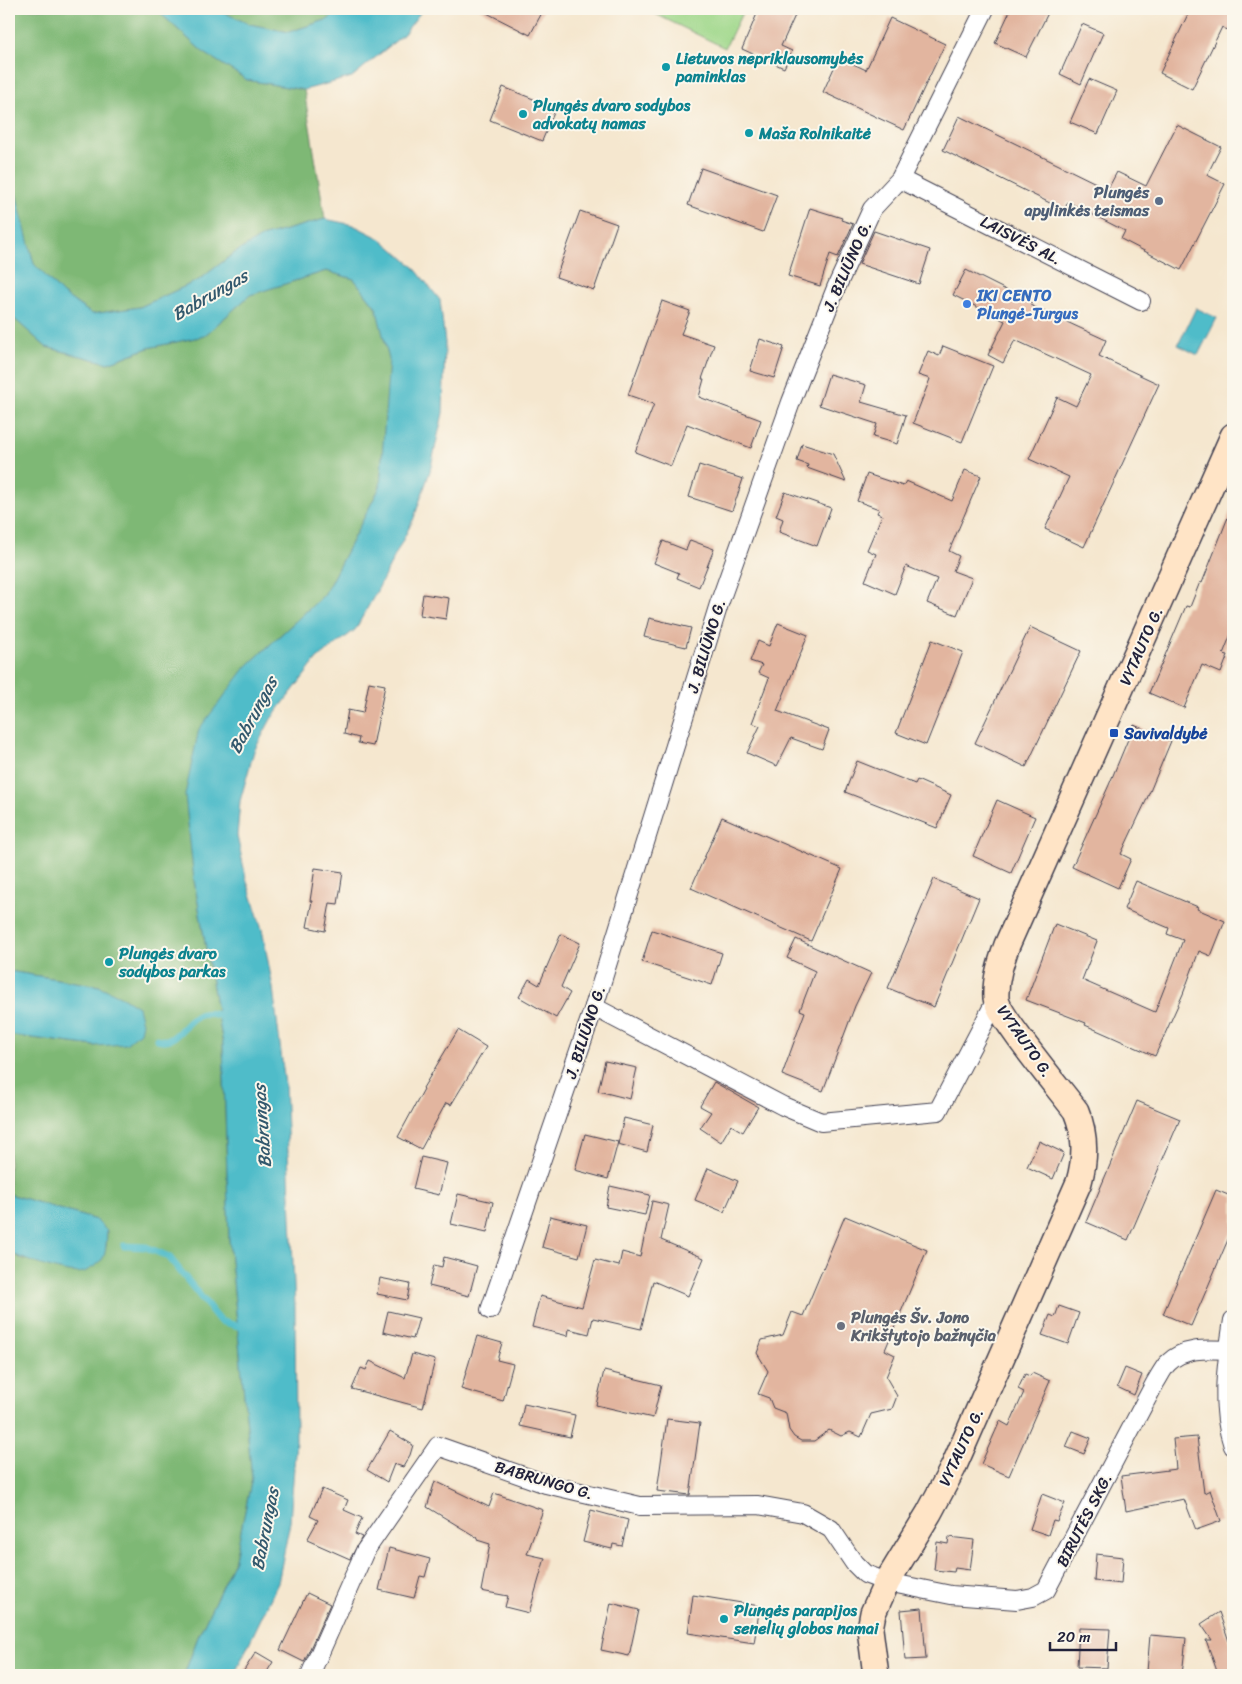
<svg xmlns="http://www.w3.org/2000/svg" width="1242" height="1684" font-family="Sriracha,sans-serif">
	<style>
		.green { fill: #9ed789; stroke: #607c62 }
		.forest { fill: #7eb875; stroke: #506d58 }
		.water { fill: #4fbcc9; stroke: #386f82 }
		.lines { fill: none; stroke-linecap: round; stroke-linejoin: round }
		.stream { stroke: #4fbcc9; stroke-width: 7 }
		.building { fill: #e2b59f }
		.minor-casing { stroke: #424051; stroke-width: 20 }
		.secondary-casing { stroke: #424051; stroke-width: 28 }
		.minor { stroke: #fff; stroke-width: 18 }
		.secondary { stroke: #ffe4c6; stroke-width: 25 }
		.culture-dot { fill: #0f9aa8; stroke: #fbf7ec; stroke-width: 2 }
		.service-dot { fill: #5c6f8a; stroke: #fbf7ec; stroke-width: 2 }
		.shop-dot { fill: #3f7fe0; stroke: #fbf7ec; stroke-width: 2 }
		.transit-dot { fill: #1a4fb4; stroke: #fbf7ec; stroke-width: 2 }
		.worship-dot { fill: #6b7280; stroke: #fbf7ec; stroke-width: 2 }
		.labels { text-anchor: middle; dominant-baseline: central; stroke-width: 4; stroke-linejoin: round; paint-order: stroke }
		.culture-label { font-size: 16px; font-weight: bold; fill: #0d838f; stroke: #fbf7ec; text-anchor: start }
		.service-label { font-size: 16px; font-weight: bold; fill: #4e5e75; stroke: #fbf7ec; text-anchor: end }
		.street-label { font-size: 16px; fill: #22223b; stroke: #fbf7ec }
		.shop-label { font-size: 16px; font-weight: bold; fill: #366cbe; stroke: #fbf7ec; text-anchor: start }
		.transit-label { font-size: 16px; font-weight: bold; fill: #164399; stroke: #fbf7ec; text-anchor: start }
		.worship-label { font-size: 16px; font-weight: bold; fill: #5b616d; stroke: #fbf7ec; text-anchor: start }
		.water-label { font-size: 18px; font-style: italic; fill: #32586d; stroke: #fbf7ec }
	</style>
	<rect width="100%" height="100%" fill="#fbf7ec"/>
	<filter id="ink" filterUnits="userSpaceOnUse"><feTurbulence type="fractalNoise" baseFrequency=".02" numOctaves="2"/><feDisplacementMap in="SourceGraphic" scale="10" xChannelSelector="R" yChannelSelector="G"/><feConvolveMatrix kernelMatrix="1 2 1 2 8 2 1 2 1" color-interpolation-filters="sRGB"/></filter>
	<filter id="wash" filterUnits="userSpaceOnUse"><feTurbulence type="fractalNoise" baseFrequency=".0096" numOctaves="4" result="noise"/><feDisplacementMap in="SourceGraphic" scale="20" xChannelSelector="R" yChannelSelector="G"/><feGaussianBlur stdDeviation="1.12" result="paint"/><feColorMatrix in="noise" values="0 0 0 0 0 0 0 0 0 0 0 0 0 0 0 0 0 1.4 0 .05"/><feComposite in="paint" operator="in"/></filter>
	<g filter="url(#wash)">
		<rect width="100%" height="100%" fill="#f5e7cf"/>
		<!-- green -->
		<path class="green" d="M645,9H744L725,48Z"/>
		<!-- forest -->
		<g class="forest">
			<path d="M9,9H158L160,13L203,52L247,80L304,90L325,219L261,237L233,254L199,280L140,307L92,314L63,294L34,264L22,220L9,166Z"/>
			<path d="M216,9H339L329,19L289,32L249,24Z"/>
			<path d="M326,271L354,279L376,307L390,359L380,487L324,595L247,666L194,880L223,1044L229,1239L252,1478L235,1559L198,1637L184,1675H9V1252L24,1260L106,1247L107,1231L96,1220L9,1194V1035L95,1046L100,986L9,971V314L46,347L108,363L148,348L204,336L250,295Z"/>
		</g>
		<!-- water -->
		<g class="water">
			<path d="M158,9H216L249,24L289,32L329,19L339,9H423L404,34L352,77L304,90L247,80L203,52L160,13Z"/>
			<path d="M9,166L34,264L63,294L92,314L140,307L199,280L233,254L261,237L325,219L353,225L381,239L413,266L440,300L445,343L443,413L430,471L414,518L377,591L355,630L317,659L271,719L254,751L240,801L237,836L246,878L262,929L273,988L285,1085L295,1307L296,1440L290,1522L278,1583L234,1675H184L198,1637L235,1559L252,1478L229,1239L223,1044L194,880L185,795L199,729L247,666L324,595L380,487L389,359L376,307L354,279L326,271L250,295L204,336L148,348L108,363L46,347L9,314Z"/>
			<path d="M1196,308L1217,318L1198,355L1178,345Z"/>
			<path d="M9,971L99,986L124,998L138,1007L142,1023L140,1032L126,1044L95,1046L9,1035Z"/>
			<path d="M9,1194L96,1220L107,1231C106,1240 107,1254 101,1261C98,1265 88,1270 84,1272C68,1276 24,1260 9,1252Z"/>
		</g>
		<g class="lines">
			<!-- stream -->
			<g class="stream">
				<path d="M157,1039C186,1049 184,996 227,1019"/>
				<path d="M124,1246L146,1247L169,1257L220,1321L245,1328"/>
			</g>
		</g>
		<g id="blocks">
			<!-- building -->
			<g class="building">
				<path d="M479,9H544L530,35Z"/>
				<path d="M759,9H798L781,46L792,51L784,68L742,49Z"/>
				<path d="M1011,9H1050L1026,57L995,43Z"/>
				<path d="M1183,9H1233V33L1222,27L1192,89L1160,73L1189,12Z"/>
				<path d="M890,18L945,44L904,130L823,92L839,57L866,70Z"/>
				<path d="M1082,24L1103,33L1081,84L1060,74Z"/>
				<path d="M1089,79L1117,91L1098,134L1070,122Z"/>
				<path d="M503,87L556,108L542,141L490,120Z"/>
				<path d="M959,116L1108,189L1117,172L1146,186L1177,125L1221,147L1207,175L1225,184L1181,270L1121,239L1125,231L1068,202L1064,210L943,150Z"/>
				<path d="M701,168L777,195L763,232L688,205Z"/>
				<path d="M810,208L842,218L841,220L853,224L838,257L830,254L820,286L788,276Z"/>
				<path d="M580,211L617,224L594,290L556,277Z"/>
				<path d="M874,231L930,250L919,284L859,264Z"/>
				<path d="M966,270L1032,303L1030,305L1106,340L1099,356L1159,384L1084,547L1045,529L1069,477L1029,459L1057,397L1076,406L1091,375L1015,340L1003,363L988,355L1005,321L953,295Z"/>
				<path d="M662,301L690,311L681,334L714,345L702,379H704L699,397L761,420L751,448L687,424L671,466L635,452L654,404L628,395Z"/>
				<path d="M760,339L784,347L774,378L750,371Z"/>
				<path d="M943,346L993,366L962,442L913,423L930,379L918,375L928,351L939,356Z"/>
				<path d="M829,374L866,385L861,402L906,415L897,444L873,437L877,424L819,405Z"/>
				<path d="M802,444L833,454L846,482L807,468L808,465L797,461Z"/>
				<path d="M699,465L743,479L732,511L689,497Z"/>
				<path d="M965,470L981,476L949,551L959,556L953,571L972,578L957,615L927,603L937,579L906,566L895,594L865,581L876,554L867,550L882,515L877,513L879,509L857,501L867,474L903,486L906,481L952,501Z"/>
				<path d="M785,492L831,508L817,546L779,532L783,519L776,516Z"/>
				<path d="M1232,507L1233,629L1223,654L1228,655L1221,673L1202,665L1184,708L1149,693L1186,606L1190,607L1200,582L1202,583Z"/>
				<path d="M690,540L714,549L699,587L677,578L679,573L654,563L663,541L686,550Z"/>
				<path d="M423,594L449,598L446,619L420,615Z"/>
				<path d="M649,618L691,628L686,647L644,637Z"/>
				<path d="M778,623L808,635L777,711L829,730L822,749L791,738L777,766L747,753L760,726L752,723L769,678L758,673L762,665L750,661L758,641L769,646Z"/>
				<path d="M1030,627L1081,651L1026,767L975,743Z"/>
				<path d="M932,640L963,652L926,745L896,733Z"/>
				<path d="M369,682L385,685L373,746L358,743L359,738L344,734L348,710L363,713Z"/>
				<path d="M1134,725L1171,741L1146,801L1121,854L1131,859L1118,888L1072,867L1109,785Z"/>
				<path d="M857,761L915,784L917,780L951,795L937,828L845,792Z"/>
				<path d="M997,800L1035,817L1011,873L973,856Z"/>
				<path d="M722,817L842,869L811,941L691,888Z"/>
				<path d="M315,868L343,872L338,904L330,903L325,931L307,927L312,901H310Z"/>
				<path d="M934,879L979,898L934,1007L888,988Z"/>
				<path d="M1136,881L1198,907L1197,909L1225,921L1211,956L1199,951L1183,994L1155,1056L1085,1025L1086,1023L1026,1000L1055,924L1097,941L1082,980L1155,1012L1183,940L1167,934L1169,928L1124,909Z"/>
				<path d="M652,930L722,953L712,985L642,962Z"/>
				<path d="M561,934L580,943L561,987L570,993L556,1018L519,997L529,979L539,985Z"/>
				<path d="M796,939L871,973L855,1006L823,1091L782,1075L805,1012L800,1010L815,971L787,958Z"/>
				<path d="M458,1030L486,1047L451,1105L446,1103L421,1149L398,1137L424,1089L423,1088Z"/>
				<path d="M605,1061L637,1068L630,1099L598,1091Z"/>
				<path d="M714,1082L758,1107L743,1132L731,1125L721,1142L700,1128L711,1112L700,1106Z"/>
				<path d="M1137,1101L1180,1119L1128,1240L1086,1222Z"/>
				<path d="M624,1118L653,1125L647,1152L618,1144Z"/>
				<path d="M585,1134L618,1142L608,1179L575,1170Z"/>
				<path d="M1039,1141L1064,1153L1053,1179L1027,1167Z"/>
				<path d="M421,1157L447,1163L439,1195L413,1189Z"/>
				<path d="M708,1168L738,1181L724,1212L695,1200Z"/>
				<path d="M610,1186L650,1195L645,1215L606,1207Z"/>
				<path d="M1216,1190L1233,1197V1228L1191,1326L1163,1314Z"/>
				<path d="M458,1194L493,1202L487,1232L451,1224Z"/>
				<path d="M652,1201L669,1205L661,1240L704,1258L688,1296L653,1281L641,1329L593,1318L589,1334L569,1329L568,1336L532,1327L540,1296L582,1307L595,1260L619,1266L622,1252L640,1257Z"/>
				<path d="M550,1216L587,1225L579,1257L542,1247Z"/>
				<path d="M845,1216L927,1250L885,1350L895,1355L886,1377L897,1396L892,1409L871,1414L861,1437L850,1432L841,1436L829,1430L814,1441H801L794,1437L789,1430L786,1413L773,1408L769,1398L758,1394L768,1371L757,1353L762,1340L783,1335L792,1312L803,1316Z"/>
				<path d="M444,1257L477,1266L469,1296L429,1286L434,1265L442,1267Z"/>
				<path d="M380,1278L410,1284L407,1300L377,1294Z"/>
				<path d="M1059,1306L1079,1313L1068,1344L1042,1335L1050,1315L1055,1317Z"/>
				<path d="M388,1311L419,1318L413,1339L383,1332Z"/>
				<path d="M477,1336L502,1343L497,1360L513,1364L503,1401L461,1389Z"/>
				<path d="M412,1354L435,1360L423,1408L352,1389L361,1368L366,1370L370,1361L405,1378Z"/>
				<path d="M1125,1368L1142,1375L1134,1395L1117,1387Z"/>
				<path d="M604,1371L661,1385L653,1418L596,1405Z"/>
				<path d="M1032,1373L1050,1381L1009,1476L981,1464L1000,1421L1009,1426L1024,1392L1018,1389L1025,1374L1030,1376Z"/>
				<path d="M524,1404L575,1415L570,1437L520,1426Z"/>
				<path d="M667,1419L700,1423L690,1495L657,1491Z"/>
				<path d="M390,1431L413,1445L410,1455L403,1467L394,1464L387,1482L367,1470Z"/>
				<path d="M1073,1431L1091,1438L1084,1454L1066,1447Z"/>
				<path d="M1197,1437L1204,1493L1210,1490L1221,1521L1196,1530L1184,1499L1126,1511L1121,1476L1176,1469L1173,1439Z"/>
				<path d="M435,1481L489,1507L494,1493L543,1510L527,1554L545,1558L529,1613L505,1607L508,1596L481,1591L490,1544L477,1540L478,1538L427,1507Z"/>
				<path d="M322,1489L348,1500L344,1510L362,1518L355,1534L362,1537L350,1559L307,1540L318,1520L310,1516Z"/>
				<path d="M1042,1494L1065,1503L1057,1521L1053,1520L1048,1535L1030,1529Z"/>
				<path d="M591,1510L628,1520L622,1546L613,1544L612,1549L583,1542Z"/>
				<path d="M949,1537L974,1540L970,1570L955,1568L954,1572L934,1570L937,1542L948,1544Z"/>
				<path d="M389,1548L430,1559L425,1577L420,1576L414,1598L379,1590Z"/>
				<path d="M1096,1554L1123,1557L1121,1584L1094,1581Z"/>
				<path d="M307,1593L330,1604L304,1662L280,1650Z"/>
				<path d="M693,1595L760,1606L754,1643L688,1633Z"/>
				<path d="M611,1603L639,1610L629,1656L601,1650Z"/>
				<path d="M922,1608L926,1659L905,1660L901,1610Z"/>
				<path d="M1219,1612L1233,1653V1672L1231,1669L1218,1674L1206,1640H1212L1201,1624Z"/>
				<path d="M1079,1628L1110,1629L1107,1668L1077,1667Z"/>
				<path d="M1150,1635L1186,1638L1182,1675L1147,1672Z"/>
				<path d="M256,1652L273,1662L265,1675H241Z"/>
			</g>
		</g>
	</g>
	<g filter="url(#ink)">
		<use href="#blocks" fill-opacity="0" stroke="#424051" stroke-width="1"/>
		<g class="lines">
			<!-- minor casing -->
			<g class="minor-casing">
				<g id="minor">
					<path d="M900,179L1141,301"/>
					<path d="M594,1007L783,1106L821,1122L938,1111L996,1000"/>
					<path d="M490,1310L594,1007L719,604L791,402L836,288L872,209L900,179L985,9"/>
					<path d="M1233,1320C1227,1361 1219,1405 1233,1446"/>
					<path d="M310,1675L365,1551L438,1446L546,1484L640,1506L758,1505L803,1513L831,1529L854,1563L865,1574L887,1582L951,1595L1017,1600L1033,1597L1046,1590L1155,1383C1159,1377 1163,1368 1168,1363C1184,1347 1208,1349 1229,1350"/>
				</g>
			</g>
			<!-- secondary casing -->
			<g class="secondary-casing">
				<path id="secondary" d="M876,1675L870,1629L873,1613L887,1582L929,1513L953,1468L1079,1182C1086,1157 1086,1135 1076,1111C1062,1092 997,1015 996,998C995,979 1001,962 1007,945L1233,436"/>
			</g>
			<!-- minor -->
			<use href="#minor" class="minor"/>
			<!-- secondary -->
			<use href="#secondary" class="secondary"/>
		</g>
	</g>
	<!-- markers -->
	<g class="culture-dot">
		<circle cx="666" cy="67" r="5"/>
		<circle cx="523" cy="114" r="5"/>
		<circle cx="749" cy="133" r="5"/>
		<circle cx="109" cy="962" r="5"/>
		<circle cx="724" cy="1619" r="5"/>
	</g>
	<circle class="service-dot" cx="1159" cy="201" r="5"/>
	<circle class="shop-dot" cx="967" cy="304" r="5"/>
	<rect class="transit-dot" x="1109" y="728" width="10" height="10" rx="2.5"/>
	<circle class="worship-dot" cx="841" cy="1326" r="5"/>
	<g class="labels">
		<!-- culture labels -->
		<g class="culture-label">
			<text x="676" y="58">Lietuvos nepriklausomybės<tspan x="676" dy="18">paminklas</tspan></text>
			<text x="533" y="105">Plungės dvaro sodybos<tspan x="533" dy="18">advokatų namas</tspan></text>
			<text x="759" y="133">Maša Rolnikaitė</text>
			<text x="119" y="953">Plungės dvaro<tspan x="119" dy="18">sodybos parkas</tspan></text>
			<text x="734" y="1610">Plungės parapijos<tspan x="734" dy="18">senelių globos namai</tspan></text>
		</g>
		<!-- service labels -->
		<g class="service-label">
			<text x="1149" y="192">Plungės<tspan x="1149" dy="18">apylinkės teismas</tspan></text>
		</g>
		<!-- street labels -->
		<g class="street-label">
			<text transform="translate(1021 240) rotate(27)">LAISVĖS AL.</text>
			<text transform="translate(847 266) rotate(-66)">J. BILIŪNO G.</text>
			<text transform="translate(706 646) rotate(-73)">J. BILIŪNO G.</text>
			<text transform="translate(1141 646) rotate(-66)">VYTAUTO G.</text>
			<text transform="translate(585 1032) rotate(-72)">J. BILIŪNO G.</text>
			<text transform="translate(1025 1041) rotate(55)">VYTAUTO G.</text>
			<text transform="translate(961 1447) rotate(-65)">VYTAUTO G.</text>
			<text transform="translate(544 1480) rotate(16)">BABRUNGO G.</text>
			<text transform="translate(1084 1520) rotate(-63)">BIRUTĖS SKG.</text>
		</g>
		<!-- shop labels -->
		<g class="shop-label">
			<text x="977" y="295">IKI CENTO<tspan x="977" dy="18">Plungė-Turgus</tspan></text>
		</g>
		<!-- transit labels -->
		<g class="transit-label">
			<text x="1124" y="733">Savivaldybė</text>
		</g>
		<!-- worship labels -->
		<g class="worship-label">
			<text x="851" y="1317">Plungės Šv. Jono<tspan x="851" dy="18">Krikštytojo bažnyčia</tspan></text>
		</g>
		<!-- water labels -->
		<g class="water-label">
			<text transform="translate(210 295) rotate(-30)">Babrungas</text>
			<text transform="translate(253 715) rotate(-62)">Babrungas</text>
			<text transform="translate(262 1126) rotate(-94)">Babrungas</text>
			<text transform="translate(265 1529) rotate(-79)">Babrungas</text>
		</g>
	</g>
	<!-- margin -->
	<rect width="1242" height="1684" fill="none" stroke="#fbf7ec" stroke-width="30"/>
	<!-- scale -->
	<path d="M1050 1642v8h66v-8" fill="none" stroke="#22223b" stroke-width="2.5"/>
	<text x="1057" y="1642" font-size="15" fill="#22223b" stroke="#fbf7ec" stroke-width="4" paint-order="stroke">20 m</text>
</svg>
